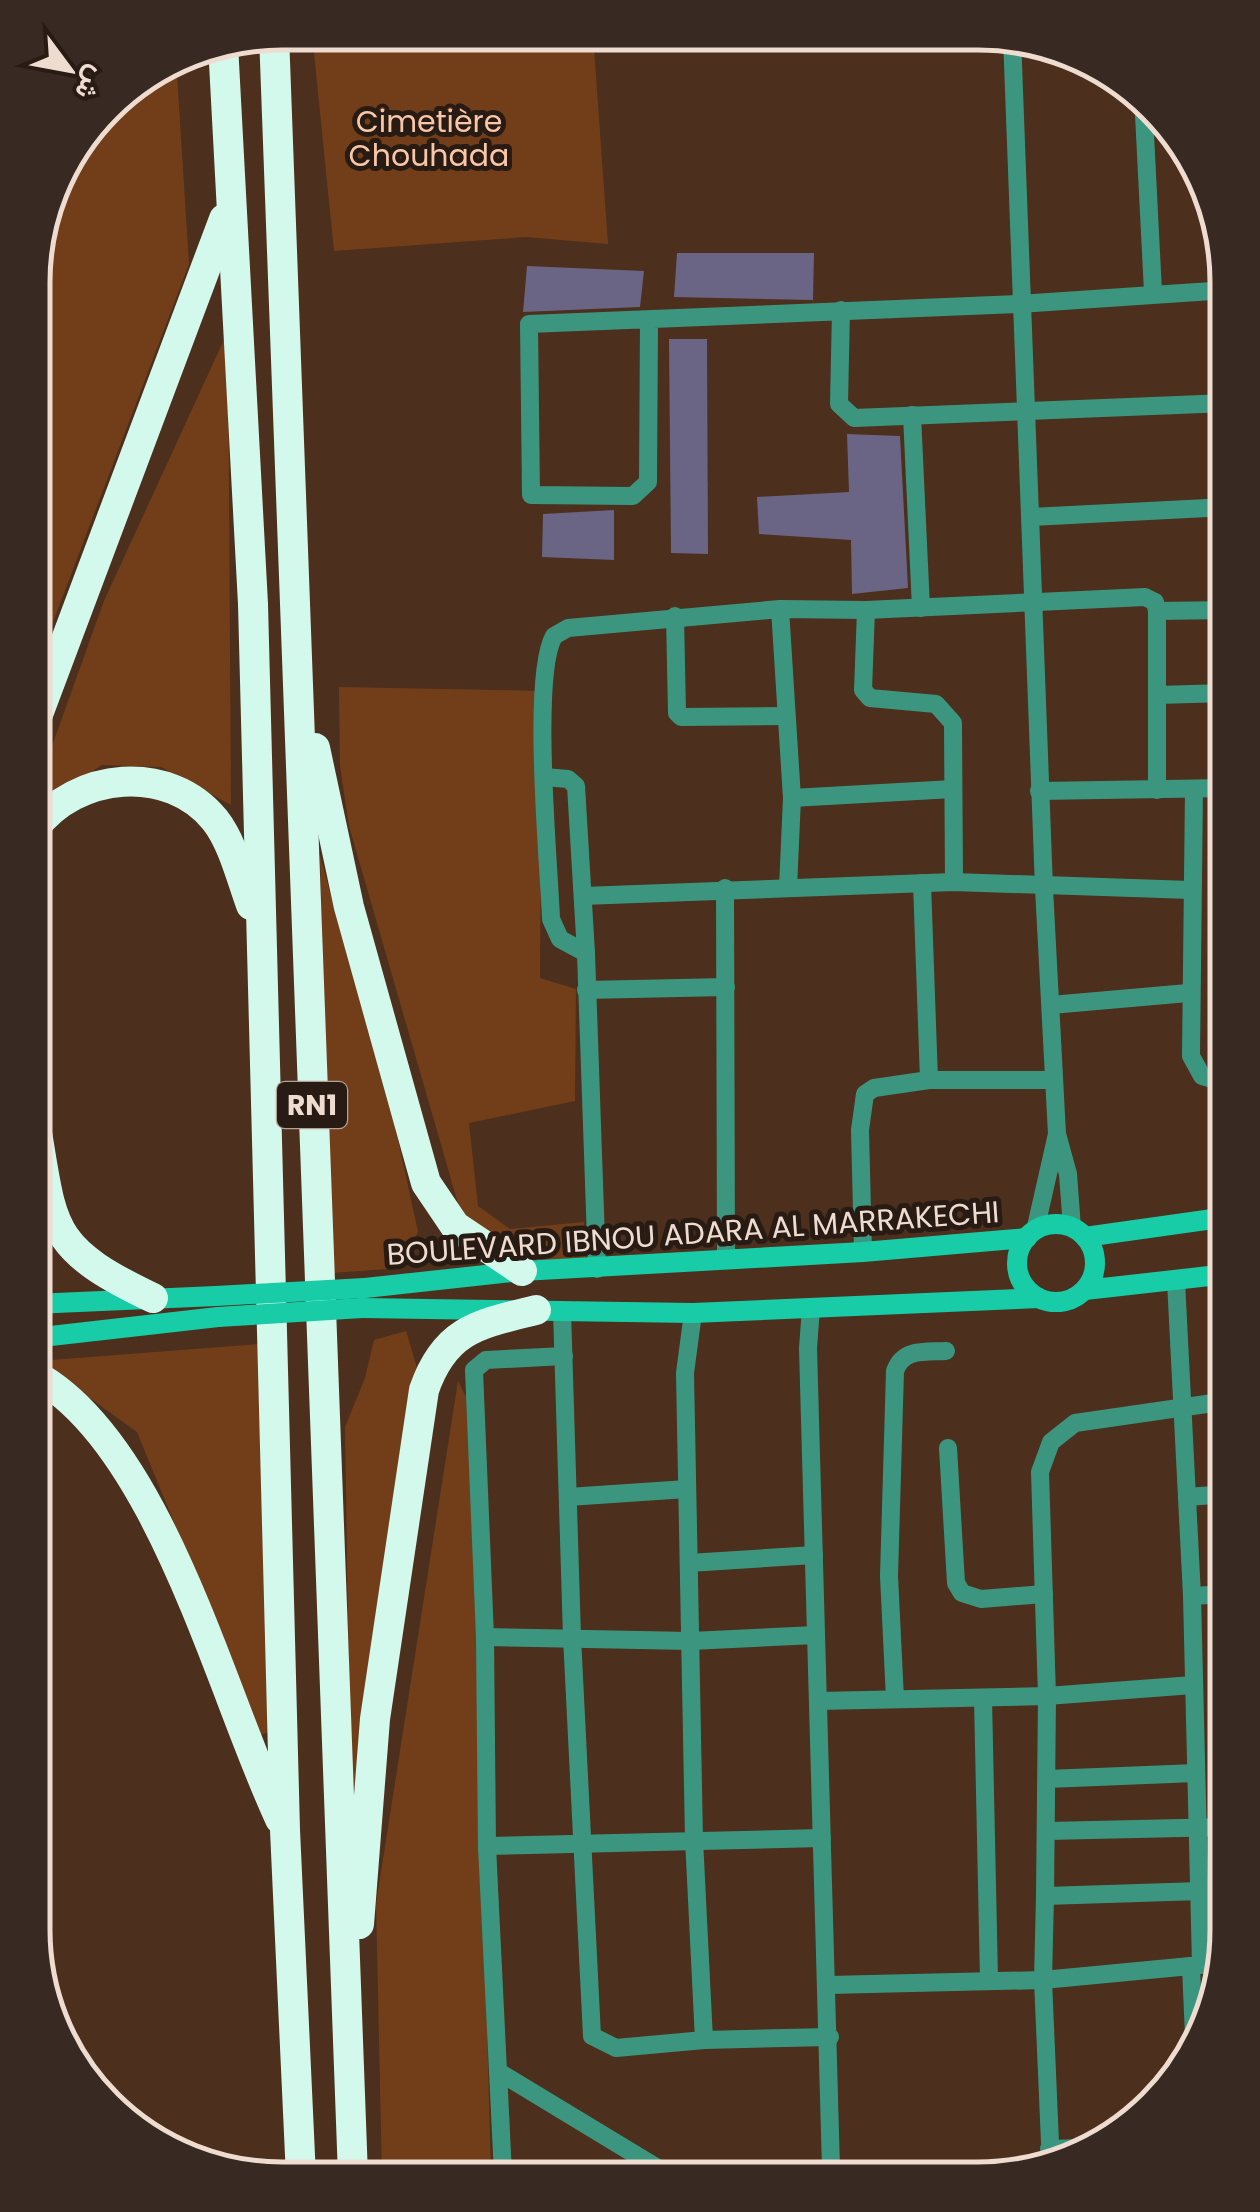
<svg xmlns="http://www.w3.org/2000/svg" width="1260" height="2212" font-family="Poppins,Vazirmatn,sans-serif">
	<style>
		.green { fill: #723e1a }
		.building { fill: #6a6485 }
		.lines { fill: none; stroke-linecap: round; stroke-linejoin: round }
		.street { stroke: #3c967f; stroke-width: 18 }
		.secondary { stroke: #18cca7; stroke-width: 20 }
		.highway { stroke: #d3f8ec; stroke-width: 30 }
		.secondary-bridge { stroke: #18cca7; stroke-width: 20 }
		.labels { text-anchor: middle; dominant-baseline: central; stroke-width: 10; stroke-linejoin: round; paint-order: stroke }
		.shield { fill: #281b13; stroke: #b3a297; stroke-width: 2.5 }
		.shield-label { font-size: 28px; font-weight: bold; fill: #efdcd0 }
		.park-label { font-size: 30px; fill: #f9c6a7; stroke: #281b13 }
		.street-label { font-size: 30px; fill: #efdcd0; stroke: #281b13 }
		.rim { fill: none; stroke: #efdcd0; stroke-width: 5 }
	</style>
	<rect width="100%" height="100%" fill="#4c2f1c"/>
	<!-- green -->
	<g class="green">
		<path d="M312,33L593,34L608,244L526,237L334,251Z"/>
		<path d="M176,58L189,264L34,672L35,250L59,171L117,95Z"/>
		<path d="M228,331L231,805L161,767L102,765L34,808V796L104,601Z"/>
		<path d="M339,687L542,691L540,978L576,989L575,1101L469,1123L478,1206L510,1229L584,1222L586,1260L544,1263L487,1236L461,1214L349,826L340,766Z"/>
		<path d="M320,856L391,1107L418,1232L401,1268L332,1273Z"/>
		<path d="M406,1331L420,1378L351,1808L345,1427L365,1378L374,1340Z"/>
		<path d="M260,1344L272,1731L261,1735L137,1432L38,1361Z"/>
		<path d="M458,1381L470,1405L491,2174L382,2175L376,1904Z"/>
	</g>
	<!-- building -->
	<g class="building">
		<path d="M677,253H814L813,300L674,297Z"/>
		<path d="M527,266L644,271L640,307L523,312Z"/>
		<path d="M669,339H707L708,554L671,553Z"/>
		<path d="M847,434L900,436L908,588L852,594L851,540L759,534L757,497L849,492Z"/>
		<path d="M614,510V560L542,557L543,514Z"/>
	</g>
	<g class="lines">
		<!-- street -->
		<g class="street">
			<path d="M1012,37L1044,888L1057,1134L1068,1174L1072,1228"/>
			<path d="M1143,95L1153,292"/>
			<path d="M841,310L839,404L854,418L1227,403"/>
			<path d="M649,320L648,482L633,496L531,495L529,324L1019,304L1227,290"/>
			<path d="M912,415L921,608"/>
			<path d="M1031,517L1227,507"/>
			<path d="M780,609L792,798L788,888"/>
			<path d="M866,610L863,690L870,698L936,704L953,723L954,882"/>
			<path d="M1157,611L1227,610"/>
			<path d="M675,616L677,713L681,717L786,716"/>
			<path d="M1157,695L1227,693"/>
			<path d="M544,777L568,779L576,786L586,953"/>
			<path d="M1194,789L1191,1056L1202,1076L1227,1083"/>
			<path d="M1039,791L1227,788"/>
			<path d="M792,798L953,789"/>
			<path d="M725,888L726,1260"/>
			<path d="M583,896L954,882L1190,890"/>
			<path d="M586,990L726,987"/>
			<path d="M1051,1005L1188,993"/>
			<path d="M929,1080H1054"/>
			<path d="M1035,1231L1057,1134"/>
			<path d="M863,1252L860,1130L865,1094L874,1088L929,1080L922,883"/>
			<path d="M597,1269L586,953L560,939L551,919C549,864 531,676 554,636L568,628L780,609L866,610L1145,597L1155,602L1157,611V790"/>
			<path d="M811,1308L808,1348L831,2169"/>
			<path d="M562,1310L572,1637L592,2036L616,2048L704,2040"/>
			<path d="M693,1313L685,1373L694,1839L704,2040L830,2037"/>
			<path d="M948,1448L956,1583L962,1593L981,1599L1044,1594"/>
			<path d="M568,1497L687,1489"/>
			<path d="M1187,1497L1227,1494"/>
			<path d="M689,1563L814,1555"/>
			<path d="M1192,1596L1227,1594"/>
			<path d="M485,1637L474,1370L486,1360L564,1356"/>
			<path d="M983,1698L989,1979"/>
			<path d="M895,1699L889,1576L895,1371C903,1348 925,1352 946,1351"/>
			<path d="M818,1701L1047,1696L1193,1685"/>
			<path d="M1047,1779L1196,1773"/>
			<path d="M1047,1831L1227,1827"/>
			<path d="M487,1846L822,1838"/>
			<path d="M1201,1891L1045,1896L1047,1696L1040,1472L1051,1442L1075,1423L1227,1401"/>
			<path d="M1045,1896L1043,1980L1051,2166"/>
			<path d="M1191,1967L1194,2036"/>
			<path d="M828,1985L1043,1980L1201,1965L1192,1596L1176,1281"/>
			<path d="M499,2072L664,2172"/>
			<path d="M1049,2149L1084,2148"/>
			<path d="M503,2174L487,1846L485,1637L691,1641L816,1635"/>
		</g>
		<!-- secondary -->
		<g class="secondary">
			<circle cx="1056" cy="1263" r="39"/>
			<path d="M1085,1237L1227,1217"/>
			<path d="M365,1288L522,1271L863,1252L1027,1238"/>
			<path d="M1085,1290L1227,1274"/>
			<path d="M33,1304L216,1296"/>
			<path d="M362,1308L693,1313L1039,1298"/>
			<path d="M33,1338L218,1317"/>
		</g>
		<!-- highway -->
		<g class="highway">
			<path d="M274,34L353,2176"/>
			<path d="M223,44L253,604L285,1830L301,2177"/>
			<path d="M34,725L224,219"/>
			<path d="M315,748L349,907L426,1183L455,1226L522,1271"/>
			<path d="M34,829C76,772 169,763 215,820C233,843 241,878 251,905"/>
			<path d="M34,1115C54,1228 44,1246 153,1298"/>
			<path d="M33,1374C159,1441 221,1694 280,1819"/>
			<path d="M359,1924L375,1719L424,1390C445,1329 479,1324 536,1310"/>
		</g>
		<!-- secondary-bridge -->
		<g class="secondary-bridge">
			<path d="M216,1296L365,1288"/>
			<path d="M218,1317L362,1308"/>
		</g>
	</g>
	<g class="labels">
		<!-- shield labels -->
		<rect class="shield" x="277" y="1082" width="70" height="46" rx="8"/>
		<g class="shield-label">
			<text x="312" y="1105">RN1</text>
		</g>
		<!-- park labels -->
		<g class="park-label">
			<text x="429" y="121">Cimetière<tspan x="429" dy="34">Chouhada</tspan></text>
		</g>
		<!-- street labels -->
		<g class="street-label">
			<text transform="translate(693 1233) rotate(-4)">BOULEVARD IBNOU ADARA AL MARRAKECHI</text>
		</g>
	</g>
	<!-- crop -->
	<path d="M0 0H1260V2212H0ZM282 50H978A232 232 0 0 1 1210 282V1930A232 232 0 0 1 978 2162H282A232 232 0 0 1 50 1930V282A232 232 0 0 1 282 50Z" fill="#382a22" fill-rule="evenodd"/>
	<path class="rim" d="M282 50H978A232 232 0 0 1 1210 282V1930A232 232 0 0 1 978 2162H282A232 232 0 0 1 50 1930V282A232 232 0 0 1 282 50Z"/>
	<!-- north arrow -->
	<g transform="translate(70 70) rotate(122)" stroke="#281b13" stroke-width="8" paint-order="stroke">
	<path d="M0-8L18 38L0 25L-18 38Z" fill="#efdcd0"/>
	<text y="-15" font-size="28" font-weight="bold" text-anchor="middle" fill="#efdcd0">ش</text>
	</g>
</svg>
